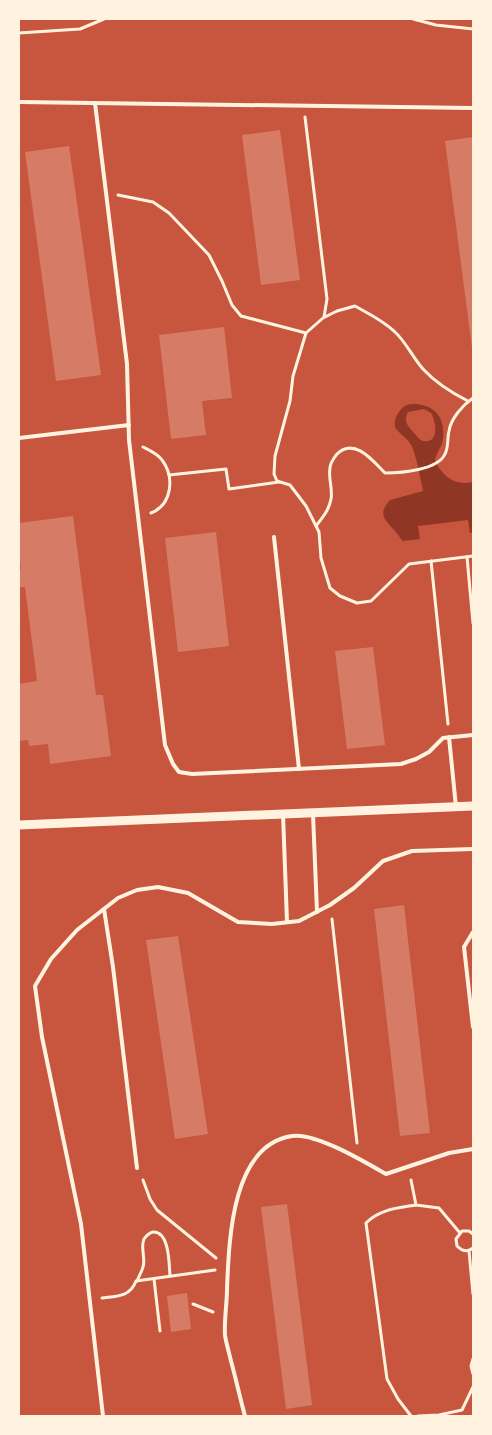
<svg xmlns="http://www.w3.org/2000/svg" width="492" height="1435" font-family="'IBM Plex Serif',serif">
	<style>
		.water { fill: #8f3625; fill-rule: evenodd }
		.building { fill: #d67c66 }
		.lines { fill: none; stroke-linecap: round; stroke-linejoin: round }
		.path { stroke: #fff3e0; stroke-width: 3 }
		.service { stroke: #fff3e0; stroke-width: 4 }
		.tertiary { stroke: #fff3e0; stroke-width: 9 }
	</style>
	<rect width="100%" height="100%" fill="#c8553d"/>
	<!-- water -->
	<path class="water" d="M416,404C437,406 445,419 443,439C442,447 436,453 435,461C443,477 455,486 473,482V532L470,533L468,520L418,526L420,539L403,541C399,537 398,534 395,531C385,519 377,515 390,500L423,491C420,478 418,464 414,452C411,440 404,438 397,430C391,424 398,410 405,406C408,404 412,404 416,404ZM424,409L431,413C436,421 440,444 423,441C419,440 417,436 414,433C408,426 403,422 408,412Z"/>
	<!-- building -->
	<g class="building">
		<path d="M280,130L300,280L261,285L242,135Z"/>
		<path d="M473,137V348H472L445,141Z"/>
		<path d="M69,146L101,375L56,381L25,152Z"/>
		<path d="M224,327L232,398L202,401L206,435L171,439L159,335Z"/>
		<path d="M73,516L96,695H103L111,756L50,764L48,744L29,746L28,740L19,741V684L37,681L25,587H19V569H21L19,555V523Z"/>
		<path d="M216,532L229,646L178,652L165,538Z"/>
		<path d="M373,647L385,745L347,749L335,651Z"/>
		<path d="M404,905L430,1133L400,1136L374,909Z"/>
		<path d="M178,936L208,1134L175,1139L146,940Z"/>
		<path d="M287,1204L312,1405L286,1409L261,1207Z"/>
		<path d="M187,1293L191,1329L171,1332L167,1296Z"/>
	</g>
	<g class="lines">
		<!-- path -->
		<g class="path">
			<path d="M413,19L436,25L473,29"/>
			<path d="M19,33L80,29L104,19"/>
			<path d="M305,117L327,299L324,317"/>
			<path d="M118,195L153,202L169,213L209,255L222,281L232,305L241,316L306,333"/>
			<path d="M468,401C452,393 436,383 423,369C413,358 406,342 395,332C384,321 369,314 355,306L337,311L323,318L306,333L293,376L290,401L275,456L274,474L277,481L290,485L306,506L319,532L321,558L330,588L340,596L357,603L371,601L409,564L473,556"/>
			<path d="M143,447C149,450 158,454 162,460C175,477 172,505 151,513"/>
			<path d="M169,475L226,469L229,489L279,482"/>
			<path d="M316,526C323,517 329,510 331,499C333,489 328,478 330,468C330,463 334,458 337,454C355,437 373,461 385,473C401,473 438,470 445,454C449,446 447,439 449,431C451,418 463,405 473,398"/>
			<path d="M467,557L473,623"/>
			<path d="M431,561L448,724"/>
			<path d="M332,919L357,1143"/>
			<path d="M143,1180L150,1199L157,1210L216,1258"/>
			<path d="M411,1180L416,1205L439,1208L460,1233"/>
			<path d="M473,1234L469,1231H462L456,1239L457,1246C462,1251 467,1253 473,1248"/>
			<path d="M469,1251L473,1294"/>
			<path d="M154,1279L160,1331"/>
			<path d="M137,1281C139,1276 142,1271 143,1267C146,1258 140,1248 144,1239C146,1236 149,1233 153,1232C170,1231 169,1266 170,1276"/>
			<path d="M102,1298C117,1296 130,1297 136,1281L215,1270"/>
			<path d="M193,1304L213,1312"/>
			<path d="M473,1359L471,1366L473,1374"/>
			<path d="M411,1416L398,1399L387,1379L366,1223C380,1209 398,1208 416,1205"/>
			<path d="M418,1416L439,1415L462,1410L473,1387"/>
		</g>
		<!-- service -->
		<g class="service">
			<path d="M19,102L473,108"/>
			<path d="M95,103L127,364L129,440L165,745L173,764L179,772L192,774L401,764L416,759L429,752L443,738L473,735"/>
			<path d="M19,438L129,425"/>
			<path d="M274,537L299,769"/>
			<path d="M449,737L456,807"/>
			<path d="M283,814L287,922"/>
			<path d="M313,814L317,912"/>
			<path d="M104,909L113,967L137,1168"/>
			<path d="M473,932L464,947L473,1027"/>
			<path d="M103,1416L81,1224L42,1037L35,986L51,959L77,930L118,898L137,890L158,887L188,893L238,922L272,924L299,921L330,905L354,888L383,861L412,851L473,849"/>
			<path d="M245,1416C240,1398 236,1379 231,1361C229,1352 226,1343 225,1335C224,1320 227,1304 227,1289C229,1242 231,1145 292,1136C315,1132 365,1162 386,1174L449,1153L473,1149"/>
		</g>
		<!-- tertiary -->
		<path class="tertiary" d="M19,825L473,806"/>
	</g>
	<!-- border -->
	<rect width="492" height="1435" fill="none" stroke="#fff3e0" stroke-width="40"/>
</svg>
